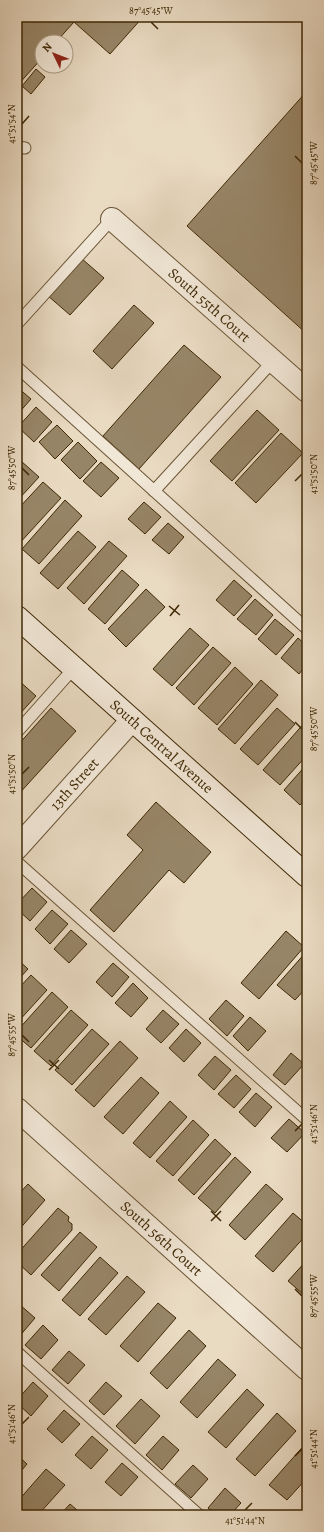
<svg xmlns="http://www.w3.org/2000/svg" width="324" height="1532" font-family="Alegreya,serif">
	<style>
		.building { fill: #978567; stroke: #3f2804 }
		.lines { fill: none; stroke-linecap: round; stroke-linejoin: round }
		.service-casing { stroke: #6a5434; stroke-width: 13 }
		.minor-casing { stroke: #6a5434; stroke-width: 24 }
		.secondary-casing { stroke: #3f2804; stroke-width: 24 }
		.service { stroke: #f1e7d7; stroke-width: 11 }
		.minor { stroke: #f1e7d7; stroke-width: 22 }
		.secondary { stroke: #f1e7d7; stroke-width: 22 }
		.ticks { fill: none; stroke: #3f2804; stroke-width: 1.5 }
		.labels { text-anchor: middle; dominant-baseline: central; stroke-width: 4; stroke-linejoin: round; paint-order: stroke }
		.street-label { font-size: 15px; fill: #3f2804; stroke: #f1e7d7 }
		.neatline { fill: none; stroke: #3f2804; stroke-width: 1.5 }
		.ticks-label { font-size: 10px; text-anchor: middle; fill: #3f2804 }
	</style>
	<rect width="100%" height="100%" fill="#e9dac2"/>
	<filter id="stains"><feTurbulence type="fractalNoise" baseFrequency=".005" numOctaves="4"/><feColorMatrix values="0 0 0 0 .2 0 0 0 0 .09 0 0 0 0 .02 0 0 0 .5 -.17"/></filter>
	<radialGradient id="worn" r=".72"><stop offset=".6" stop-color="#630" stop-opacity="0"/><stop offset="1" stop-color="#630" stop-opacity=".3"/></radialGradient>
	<!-- building -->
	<g class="building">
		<path d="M17,17H143L110,54L74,22L56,42H42V58L17,86Z"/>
		<path d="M36,69L45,77L31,94L22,86Z"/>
		<path d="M307,91V334L187,226Z"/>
		<path d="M81,258L104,278L70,315L47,295Z"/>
		<path d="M134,305L154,323L112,369L93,351Z"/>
		<path d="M184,345L221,377L139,469L103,436Z"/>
		<path d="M17,387L31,399L17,415Z"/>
		<path d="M36,407L52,422L34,442L18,427Z"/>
		<path d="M257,410L279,430L232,481L210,461Z"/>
		<path d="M57,425L73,441L55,459L39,442Z"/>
		<path d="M281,433L303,453L256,503L235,483Z"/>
		<path d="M78,442L97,461L80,479L61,460Z"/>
		<path d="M21,461L39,477L17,501V465Z"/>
		<path d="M101,462L119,478L101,497L83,481Z"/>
		<path d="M43,482L61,498L17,546V510Z"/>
		<path d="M65,500L82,516L39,564L22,549Z"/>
		<path d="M144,502L161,517L145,534L128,519Z"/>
		<path d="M168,523L184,537L169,554L152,540Z"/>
		<path d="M78,531L96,547L58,589L40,573Z"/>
		<path d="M109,541L127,556L84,604L67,588Z"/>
		<path d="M122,570L139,585L105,624L88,609Z"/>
		<path d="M234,580L252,596L234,616L216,600Z"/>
		<path d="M146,589L165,607L126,647L108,629Z"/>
		<path d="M255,599L273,615L256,635L237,619Z"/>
		<path d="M275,619L294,635L276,655L258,639Z"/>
		<path d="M190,628L209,645L172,686L153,669Z"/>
		<path d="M298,638L307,646V664L299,674L281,658Z"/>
		<path d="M213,647L231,663L194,705L176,688Z"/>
		<path d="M235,667L253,684L217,725L198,708Z"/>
		<path d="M17,679L36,696L17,717Z"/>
		<path d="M261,680L278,695L235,744L218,729Z"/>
		<path d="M51,708L76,731L17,796V746Z"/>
		<path d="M277,708L295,724L258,765L240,749Z"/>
		<path d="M306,721L307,755L280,785L263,770Z"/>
		<path d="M307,764V798L300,805L284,790Z"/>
		<path d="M156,802L211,852L184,883L169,870L114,932L90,910L143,850L127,835Z"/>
		<path d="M32,888L47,902L30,921L17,909V904Z"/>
		<path d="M52,910L68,924L50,944L35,929Z"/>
		<path d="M71,930L87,944L69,963L54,949Z"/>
		<path d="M286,931L304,947L259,999L241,983Z"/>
		<path d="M307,951V987L295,1000L277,985Z"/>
		<path d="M17,959L28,969L17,981Z"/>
		<path d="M113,963L129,977L112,997L96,982Z"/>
		<path d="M31,975L47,990L17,1023V990Z"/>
		<path d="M133,983L148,998L131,1017L115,1003Z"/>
		<path d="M52,992L68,1007L31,1048L17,1036V1031Z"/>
		<path d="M226,1000L244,1016L227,1036L209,1019Z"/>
		<path d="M71,1010L88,1025L51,1066L34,1051Z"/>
		<path d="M163,1010L179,1024L161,1043L146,1029Z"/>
		<path d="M250,1017L266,1031L248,1051L233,1036Z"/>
		<path d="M92,1029L109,1044L72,1085L55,1070Z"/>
		<path d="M186,1029L201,1043L184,1062L169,1048Z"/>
		<path d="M120,1041L138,1058L94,1107L75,1090Z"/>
		<path d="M291,1053L304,1064L285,1085L273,1075Z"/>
		<path d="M215,1056L231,1070L214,1090L198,1075Z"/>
		<path d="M236,1075L251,1089L234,1108L218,1094Z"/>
		<path d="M141,1077L159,1093L123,1134L104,1117Z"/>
		<path d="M256,1093L272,1107L255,1127L239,1112Z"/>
		<path d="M170,1101L187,1117L150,1158L133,1143Z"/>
		<path d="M289,1119L305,1133L287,1152L271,1138Z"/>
		<path d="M193,1120L209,1135L173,1176L156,1161Z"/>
		<path d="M215,1139L231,1154L194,1195L178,1180Z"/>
		<path d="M235,1157L251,1172L215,1213L198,1198Z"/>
		<path d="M307,1160V1169L303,1165Z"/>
		<path d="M17,1175L22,1180L17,1186Z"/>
		<path d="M28,1184L45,1200L17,1232V1196Z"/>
		<path d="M266,1184L283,1199L245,1240L229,1225Z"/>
		<path d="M58,1208L69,1217L68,1221L72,1224V1230L31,1275L17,1262V1254Z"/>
		<path d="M293,1213L307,1225V1234L273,1272L255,1256Z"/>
		<path d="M80,1232L97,1247L59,1291L41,1275Z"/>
		<path d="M100,1257L118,1273L80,1316L62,1300Z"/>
		<path d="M307,1260V1295L305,1296L288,1281Z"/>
		<path d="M127,1276L145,1292L106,1335L88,1319Z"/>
		<path d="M158,1303L176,1318L138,1362L120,1346Z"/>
		<path d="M19,1304L35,1318L18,1338L17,1307Z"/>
		<path d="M43,1325L58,1340L41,1359L25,1345Z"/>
		<path d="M189,1330L206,1346L167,1389L150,1373Z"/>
		<path d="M69,1351L85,1365L68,1384L52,1370Z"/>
		<path d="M218,1359L236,1375L197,1418L180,1402Z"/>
		<path d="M33,1382L48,1396L31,1416L17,1403V1400Z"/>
		<path d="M106,1382L122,1396L104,1415L89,1401Z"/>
		<path d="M247,1389L264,1405L226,1448L208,1432Z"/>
		<path d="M141,1399L160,1416L135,1444L116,1426Z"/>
		<path d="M64,1410L80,1424L62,1443L47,1429Z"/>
		<path d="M277,1413L296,1431L255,1476L236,1459Z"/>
		<path d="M92,1436L108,1450L91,1469L75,1455Z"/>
		<path d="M163,1436L179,1450L162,1470L146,1455Z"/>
		<path d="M307,1442V1478L287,1500L269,1485Z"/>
		<path d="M17,1455L27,1464L17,1476Z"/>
		<path d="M122,1463L138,1477L121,1496L105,1482Z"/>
		<path d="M193,1465L208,1479L191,1498L175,1484Z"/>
		<path d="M46,1469L65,1485L38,1515H17V1502Z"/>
		<path d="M225,1488L241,1503L230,1515H216L208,1508Z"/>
		<path d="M70,1504L83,1515H60Z"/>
		<path d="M307,1505V1515H303L300,1513Z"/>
		<path d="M173,1511L177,1515H169Z"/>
	</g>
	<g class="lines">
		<!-- service casing -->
		<g class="service-casing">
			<g id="service">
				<path d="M17,147L25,148"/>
				<path d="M17,324L112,219"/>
				<path d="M17,367L307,629"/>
				<path d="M154,491L273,361"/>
				<path d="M17,732L74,668"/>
				<path d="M17,862L307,1120"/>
				<path d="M17,1352L199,1515"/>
			</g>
		</g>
		<!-- minor casing -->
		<g class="minor-casing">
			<g id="minor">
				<path id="s1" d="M112,219L307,391"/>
				<path id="s2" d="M17,848L132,720"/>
				<path id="s3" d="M17,1109L307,1369"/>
			</g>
		</g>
		<!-- secondary casing -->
		<g class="secondary-casing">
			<g id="secondary">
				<path id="s4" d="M17,617L307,876"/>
			</g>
		</g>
		<!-- service -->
		<use href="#service" class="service"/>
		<!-- minor -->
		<use href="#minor" class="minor"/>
		<!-- secondary -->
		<use href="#secondary" class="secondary"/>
	</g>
	<!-- ticks -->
	<path class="ticks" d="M151,22L158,29M22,124L29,116M295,156L302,163M22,468L29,475M295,481L302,474M169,606L180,615M170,616L179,605M295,722L302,729M22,774L29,767M22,1035L29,1042M49,1060L59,1069M49,1070L59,1060M295,1131L302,1124M211,1211L221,1221M211,1221L221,1211M295,1289L302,1296M22,1424L29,1417M295,1456L302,1449M245,1510L252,1503"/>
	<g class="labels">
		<!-- street labels -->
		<g class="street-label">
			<text stroke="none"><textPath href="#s1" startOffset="130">South 55th Court</textPath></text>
			<text stroke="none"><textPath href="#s4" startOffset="194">South Central Avenue</textPath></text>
			<text stroke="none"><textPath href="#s2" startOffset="86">13th Street</textPath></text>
			<text stroke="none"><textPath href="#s3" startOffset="194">South 56th Court</textPath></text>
		</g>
	</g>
	<!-- margin -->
	<rect width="324" height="1532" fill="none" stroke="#e9dac2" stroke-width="44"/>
	<!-- north arrow -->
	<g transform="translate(54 54) rotate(313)"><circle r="19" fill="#f1e7d7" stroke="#aa9b83"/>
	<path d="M0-3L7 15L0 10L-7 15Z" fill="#8f2418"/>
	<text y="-6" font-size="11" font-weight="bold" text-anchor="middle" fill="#3f2804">N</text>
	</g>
	<rect x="22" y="22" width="280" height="1488" class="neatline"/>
	<g class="ticks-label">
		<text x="151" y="14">87°45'45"W</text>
		<text transform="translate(11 124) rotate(-90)" y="4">41°51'54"N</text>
		<text transform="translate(313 163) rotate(-90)" y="4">87°45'45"W</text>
		<text transform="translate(11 468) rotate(-90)" y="4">87°45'50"W</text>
		<text transform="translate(313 474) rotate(-90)" y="4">41°51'50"N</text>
		<text transform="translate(313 729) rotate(-90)" y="4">87°45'50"W</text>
		<text transform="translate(11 774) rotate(-90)" y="4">41°51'50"N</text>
		<text transform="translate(11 1035) rotate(-90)" y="4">87°45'55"W</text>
		<text transform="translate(313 1124) rotate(-90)" y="4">41°51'46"N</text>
		<text transform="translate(313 1296) rotate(-90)" y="4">87°45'55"W</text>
		<text transform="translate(11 1424) rotate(-90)" y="4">41°51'46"N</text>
		<text transform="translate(313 1449) rotate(-90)" y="4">41°51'44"N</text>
		<text x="245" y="1524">41°51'44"N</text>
	</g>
	<rect width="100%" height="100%" filter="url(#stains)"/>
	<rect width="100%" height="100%" fill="url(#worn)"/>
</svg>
